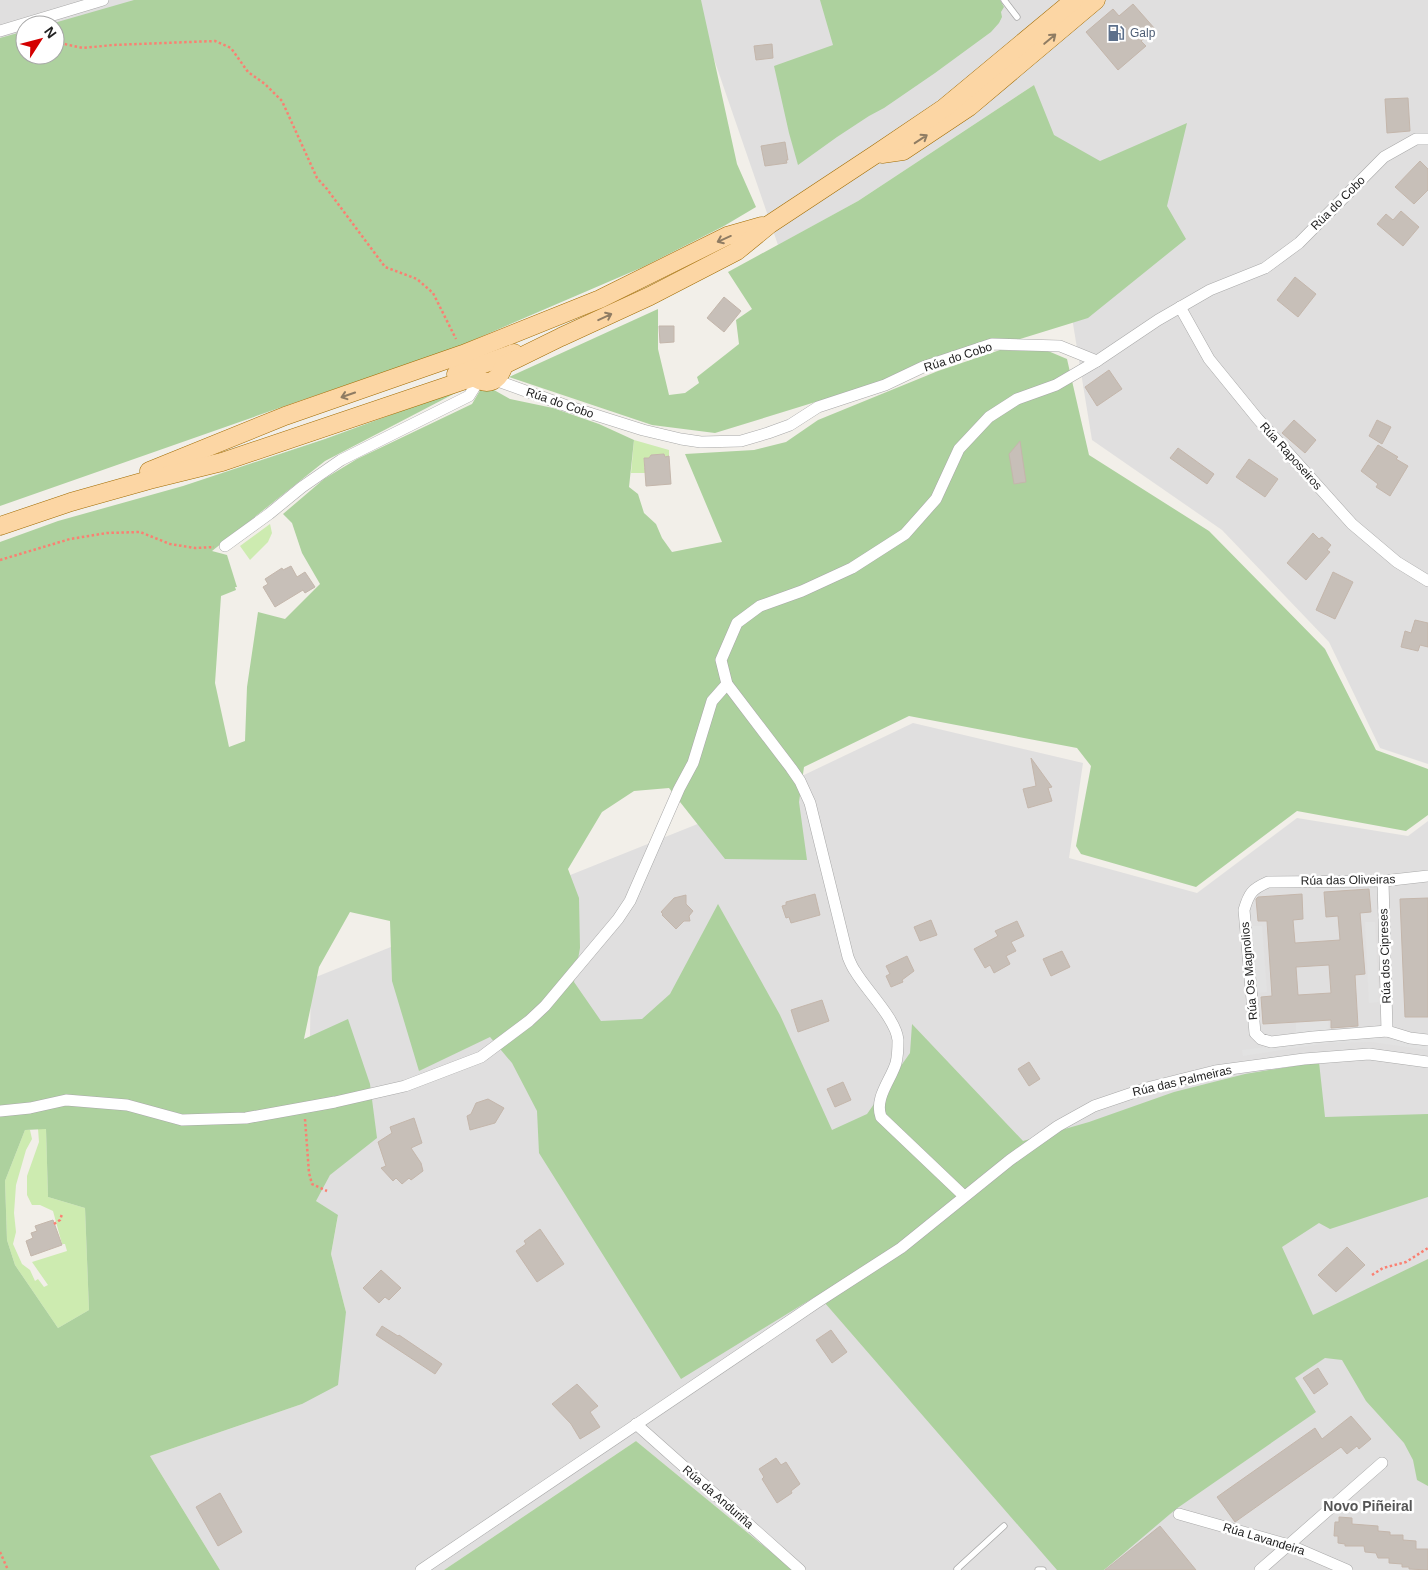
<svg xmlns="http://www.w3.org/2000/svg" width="1428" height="1570" font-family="Helvetica,sans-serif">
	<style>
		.residential { fill: #e0dfdf }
		.grass { fill: #cdebb0 }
		.forest { fill: #add19e; fill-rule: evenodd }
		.parking { fill: #e2e2e2 }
		.building { fill: #c7bfb8; stroke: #c4b6ab; fill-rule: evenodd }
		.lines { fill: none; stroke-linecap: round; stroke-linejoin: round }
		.service-casing { stroke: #a9a9a9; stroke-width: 7 }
		.minor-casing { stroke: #a9a9a9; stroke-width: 12 }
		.primary-casing { stroke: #a06b00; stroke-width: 19 }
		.path { stroke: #fa8072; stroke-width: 2.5; stroke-dasharray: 2.5 2.5; stroke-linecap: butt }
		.service { stroke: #fff; stroke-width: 5.5 }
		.minor { stroke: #fff; stroke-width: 11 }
		.primary { stroke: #fcd6a4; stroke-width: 18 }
		.oneway { stroke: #8f7c63 }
		.labels { text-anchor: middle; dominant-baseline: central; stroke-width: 5; stroke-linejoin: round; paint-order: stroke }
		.service-label { font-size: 12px; fill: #4e5e75; stroke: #fff; text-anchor: start }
		.street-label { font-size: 12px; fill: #222; stroke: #fff }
		.neighbourhood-label { font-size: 14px; font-weight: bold; fill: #555; stroke: #fff }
	</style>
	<rect width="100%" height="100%" fill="#f2efe9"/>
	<!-- residential -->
	<g class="residential">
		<path d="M0,0H230L55,25H25V41L0,46Z"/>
		<path d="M647,0H1428V764L1380,748L1329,642L1222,530L1092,440L1034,85L858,201L778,245L694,1Z"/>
		<path d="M913,723L1083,763L1069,858L1197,893L1297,818L1408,836L1428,821V1570H793L636,1441L444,1570H220L150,1456L302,1404L346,1312L331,1254L338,1216L316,1201L308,1146L311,979L720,815Z"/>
	</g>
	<!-- grass -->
	<g class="grass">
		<path d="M634,440L669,450V456L665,457L663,454L651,455L649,458H644V468H648L645,473H631Z"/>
		<path d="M270,524L272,533L268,542L250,560L240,546Z"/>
		<path d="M46,1128L48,1197L85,1208L89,1310L58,1328L15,1265L7,1240L5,1181L25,1130H30L32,1139L26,1150L16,1185L14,1213L16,1232L13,1244L22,1264L30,1270L35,1281L38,1279L44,1287L48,1285L32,1262L67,1251L65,1244H62L53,1211L40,1205H32L27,1195V1176L39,1142L38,1129Z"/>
	</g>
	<!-- forest -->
	<g class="forest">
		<path d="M134,0H701L737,164L756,207L724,226L643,267L450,350L302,400L0,506V38L25,31V55H55V25H47Z"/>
		<path d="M820,0H1000L1004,7L1001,12L1002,17L999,23L991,32L935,73L884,108L869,116L837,137L798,165L789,133L774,66L833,45Z"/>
		<path d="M1034,85L1054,135L1100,161L1187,123L1167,206L1186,239L1088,318L715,433L652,425L509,377L658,309V349L669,395L685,393L699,383L697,377L739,344L736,320L752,309L728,272L858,201Z"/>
		<path d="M1000,350L1048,351L1067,359L1089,455L1209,531L1325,649L1376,750L1428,769V815L1406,831L1297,811L1196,887L1081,854L1076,846L1091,766L1077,748L909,716L804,767L799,802L807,860L725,859L669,788L634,791L602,812L568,869L579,898L580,948L574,982L601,1021L642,1019L670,994L718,904L780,1015L832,1130L867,1114L910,1053L912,1024L1023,1141L1089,1122L1174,1092L1245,1074L1319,1062L1325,1117L1428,1114V1197L1330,1229L1319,1223L1282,1247L1313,1315L1428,1259V1486L1417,1480L1413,1460L1404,1443L1366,1401L1342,1360L1325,1358L1295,1378L1316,1412L1176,1509L1104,1570H1057L818,1295L681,1379L539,1153L537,1111L512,1063L490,1037L419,1071L392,981L390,921L350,912L319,967L304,1039L348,1019L370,1084L377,1138L330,1175L316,1201L338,1215L331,1254L346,1312L338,1385L302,1404L150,1456L220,1570H0V542L58,521L183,486L325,439L467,387L325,461L212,551L227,555L237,587H235L236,590L221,596L215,683L229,747L245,741L247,687L258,612L285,619L320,584L302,553L292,523L283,514L324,479L357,459L472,404L482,387L494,390L510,399L553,408L599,424L634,440L629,487L638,494L644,513L656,524L662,538L672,552L722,542L685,454L754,450L786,442L818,420L938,371ZM46,1129L48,1197L85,1208L89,1310L58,1328L15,1265L7,1240L5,1181L25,1130Z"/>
		<path d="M636,1441L793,1570H444Z"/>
	</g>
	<!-- parking -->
	<g class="parking">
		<path d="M1365,922H1375L1379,1002L1369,1003Z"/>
		<path d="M1251,926H1262L1267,992L1256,993Z"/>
		<path d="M1328,1020L1329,1030L1296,1033V1023Z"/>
		<path d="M1374,1037L1428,1044V1050L1372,1042L1328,1043L1243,1056L1242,1050L1328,1039Z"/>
	</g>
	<!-- building -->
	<g class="building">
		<path d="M1133,4L1155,29L1141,41L1146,46L1118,70L1086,32L1113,9L1119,16Z"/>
		<path d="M772,44L773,58L756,60L754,46Z"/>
		<path d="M1408,98L1410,131L1387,133L1385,99Z"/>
		<path d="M785,142L788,160H786L787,163L765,166L761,146Z"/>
		<path d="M1420,161L1428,169V190L1414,204L1395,187Z"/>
		<path d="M1401,211L1419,227L1403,246L1377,224L1386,214L1393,220Z"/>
		<path d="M1295,277L1316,294L1298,317L1277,300Z"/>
		<path d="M724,297L741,311L724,332L707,318Z"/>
		<path d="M659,326H674V342L660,343Z"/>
		<path d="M1109,370L1122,389L1097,406L1085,387Z"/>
		<path d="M1294,420L1316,440L1305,453L1282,433Z"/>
		<path d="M1377,420L1391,427L1382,444L1369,436Z"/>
		<path d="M1020,441L1026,482L1014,484L1009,454Z"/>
		<path d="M1378,445L1398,457L1396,459L1408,466L1390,496L1376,487L1378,484L1361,471Z"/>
		<path d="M1178,448L1214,474L1207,484L1170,458Z"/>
		<path d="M664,454L665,457L669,456L671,484L646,486L644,458H649L651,455Z"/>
		<path d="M1249,459L1278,479L1265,497L1236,477Z"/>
		<path d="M1313,533L1319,539L1322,537L1331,545L1327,550L1330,552L1306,580L1287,563Z"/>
		<path d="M291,566L297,577L305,572L315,587L305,593L303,590L275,607L263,587L268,584L265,579L282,568L283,570Z"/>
		<path d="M1333,572L1353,582L1335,619L1316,610Z"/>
		<path d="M1415,620L1428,623V647L1420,645L1418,651L1401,647L1405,631L1411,633Z"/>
		<path d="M1031,758L1052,787L1048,788L1052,801L1028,808L1023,789L1036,786Z"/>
		<path d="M1369,889L1371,912L1360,913L1365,974L1355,975L1358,1026L1331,1028V1020L1263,1024L1261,997L1272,996L1267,921H1258L1256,899L1258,897L1302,894L1303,919L1293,920L1295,943L1340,940L1338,916L1326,917L1324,892ZM1329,965L1331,993L1298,995L1296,967Z"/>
		<path d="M815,894L820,915L791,923L789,917L786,918L782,906L786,905V902Z"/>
		<path d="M686,895V904L693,911L689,916L690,921H684L676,929L662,915L663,914L661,912L674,898Z"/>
		<path d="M1428,898V1017H1405L1400,899Z"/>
		<path d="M931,920L937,935L920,941L914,927Z"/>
		<path d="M1017,921L1024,936L1011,942L1016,951L1006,956L1010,964L994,973L990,965L985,968L974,949L998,936L995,931Z"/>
		<path d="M1062,951L1070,967L1051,976L1043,959Z"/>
		<path d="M907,956L914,971L902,980L903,982L891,987L886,976L890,974L886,966Z"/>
		<path d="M822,1000L829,1021L798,1032L791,1010Z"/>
		<path d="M1029,1062L1040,1079L1029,1086L1018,1069Z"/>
		<path d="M843,1082L851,1100L835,1107L827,1089Z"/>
		<path d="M488,1099L504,1108L495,1123L470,1130L467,1116L471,1114L476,1103Z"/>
		<path d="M414,1118L422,1143L411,1148L421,1163L423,1171L411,1180L409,1178L402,1184L396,1178L393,1181L381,1168L386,1166L378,1142L392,1133L390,1127Z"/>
		<path d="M53,1220L62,1245L31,1256L26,1241L33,1238L31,1233L37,1231L35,1226Z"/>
		<path d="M540,1229L564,1264L537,1282L516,1251L526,1244L524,1241Z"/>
		<path d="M1347,1247L1365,1265L1336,1292L1318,1275Z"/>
		<path d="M381,1270L401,1288L389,1300L385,1297L379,1303L363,1288Z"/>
		<path d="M382,1326L398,1336L399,1335L442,1364L435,1374L376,1335Z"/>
		<path d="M831,1330L847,1352L832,1363L816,1340Z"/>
		<path d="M1318,1368L1328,1384L1314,1394L1303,1378Z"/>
		<path d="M577,1384L598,1406L590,1412L600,1427L580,1439L571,1424L552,1404Z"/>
		<path d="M1351,1416L1371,1439L1359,1449L1357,1446L1347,1454L1341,1447L1235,1522L1217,1497L1315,1428L1322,1439Z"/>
		<path d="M776,1458L781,1465L786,1462L800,1484L791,1491L792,1493L777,1503L762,1479L764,1477L759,1469Z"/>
		<path d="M220,1493L242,1532L218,1546L196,1507Z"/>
		<path d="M1339,1517L1352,1518V1524L1378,1526V1531L1390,1532V1535H1403V1540L1416,1541V1549H1428V1570L1409,1569V1567H1402V1564L1389,1563V1558H1378L1376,1553L1365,1552L1364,1546H1345V1544L1338,1543V1536H1334L1335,1522H1339Z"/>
		<path d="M1160,1526L1196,1570H1105Z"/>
	</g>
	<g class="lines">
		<!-- service casing -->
		<g class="service-casing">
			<g id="service">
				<path d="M1004,0L1017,17"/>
				<path d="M958,1570L957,1569L1004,1526"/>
				<path d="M1038,1570H1043"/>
			</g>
		</g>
		<!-- minor casing -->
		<g class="minor-casing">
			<g id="minor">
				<path d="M0,31L103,0"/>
				<path d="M1180,307L1209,359L1257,418L1352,524L1397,562L1428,581"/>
				<path d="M495,380L567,406L643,430L681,439L701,442L741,441L768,433L790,425L818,407L885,385L923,367L992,344L1060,346L1097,361L1158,320L1210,290L1265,268L1299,243L1384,157L1416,139H1428"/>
				<path d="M225,546L269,514L302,487L341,460L469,396L479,380"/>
				<path d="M1428,876L1383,881L1268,882C1252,889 1249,893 1244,910L1255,1033L1261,1039L1271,1042L1313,1037L1387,1031L1410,1038L1428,1040"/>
				<path d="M1383,881L1387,1031"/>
				<path d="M0,1111L30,1108L66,1100L127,1105L182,1120L246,1118L335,1102L405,1086L481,1057L529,1021L545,1006L618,919L630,901L679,789L693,763L712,701L727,684"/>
				<path d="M964,1196L881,1117C874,1098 891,1080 896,1063C898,1055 898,1047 898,1040C896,1019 866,990 855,971C852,967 850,962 848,957L810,803L800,781L791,768L727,684L721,660L737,623L760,606L802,591L852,568L905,534L936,499L959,449L989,417L1017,399L1056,385L1097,361"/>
				<path d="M636,1424L800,1570"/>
				<path d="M1179,1514L1289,1545L1347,1570"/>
				<path d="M421,1570L816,1303L901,1248L1010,1160L1058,1126L1094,1106L1147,1088L1215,1071L1304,1059L1369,1054L1428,1062"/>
				<path d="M1260,1570L1382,1463"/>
			</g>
		</g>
		<!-- primary casing -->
		<g class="primary-casing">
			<g id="primary">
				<path d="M882,154L903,151L969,107L1096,0"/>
				<path d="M456,374L514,353"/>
				<path d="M149,471L285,416L463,354L600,299L727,236L762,226"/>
				<path d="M0,526L71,502L149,480L222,462L474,377C488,387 499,381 504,365L561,337L650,296L737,251L770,224L876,154L944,108L1074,0"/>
			</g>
		</g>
		<!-- path -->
		<g class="path">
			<path d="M55,42L83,48L113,45L215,41L231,48L248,72L265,84L282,101L317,178L327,189L385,267L417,279L433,293L456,339"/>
			<path d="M0,560L70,539L107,533L140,532L170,544L195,548L214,547"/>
			<path d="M305,1119L309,1173L312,1184L327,1191"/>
			<path d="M54,1224L60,1220L62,1214"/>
			<path d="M1372,1275L1383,1268L1406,1262L1428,1248"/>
			<path d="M0,1552L8,1570"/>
		</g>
		<!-- service -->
		<use href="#service" class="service"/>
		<!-- minor -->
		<use href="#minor" class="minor"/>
		<!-- primary -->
		<use href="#primary" class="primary"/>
	</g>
	<!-- one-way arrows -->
	<defs><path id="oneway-shaft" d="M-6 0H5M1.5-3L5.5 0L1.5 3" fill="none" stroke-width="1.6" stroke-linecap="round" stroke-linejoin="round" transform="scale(1.25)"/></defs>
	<g class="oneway">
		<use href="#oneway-shaft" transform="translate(1050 39) rotate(-40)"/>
		<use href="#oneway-shaft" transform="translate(921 139) rotate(-33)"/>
		<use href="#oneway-shaft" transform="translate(724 239) rotate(156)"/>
		<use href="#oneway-shaft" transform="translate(605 317) rotate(-25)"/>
		<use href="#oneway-shaft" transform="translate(348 395) rotate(161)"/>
	</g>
	<!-- icons -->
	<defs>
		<g id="fuel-bare" transform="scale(1.35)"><path d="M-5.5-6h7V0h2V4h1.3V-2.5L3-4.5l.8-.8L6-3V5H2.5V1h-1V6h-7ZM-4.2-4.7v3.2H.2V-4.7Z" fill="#5c6f8a" stroke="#fff" stroke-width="2.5" paint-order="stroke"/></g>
	</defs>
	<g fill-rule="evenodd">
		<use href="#fuel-bare" x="1116" y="33"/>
	</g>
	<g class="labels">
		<!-- service labels -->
		<g class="service-label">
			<text x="1130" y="33">Galp</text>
		</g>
		<!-- street labels -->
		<g class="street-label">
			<text transform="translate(1338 203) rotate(-45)">Rúa do Cobo</text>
			<text transform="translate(958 357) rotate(-18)">Rúa do Cobo</text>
			<text transform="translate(560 403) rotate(19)">Rúa do Cobo</text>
			<text transform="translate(1291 456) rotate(48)">Rúa Raposeiros</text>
			<text transform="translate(1348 880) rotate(-1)">Rúa das Oliveiras</text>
			<text transform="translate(1385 956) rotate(-92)">Rúa dos Cipreses</text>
			<text transform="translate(1249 971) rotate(-95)">Rúa Os Magnolios</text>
			<text transform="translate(1182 1081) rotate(-13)">Rúa das Palmeiras</text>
			<text transform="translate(718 1497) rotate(41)">Rúa da Anduriña</text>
			<text transform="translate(1264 1539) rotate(17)">Rúa Lavandeira</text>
		</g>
		<!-- neighbourhood labels -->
		<g class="neighbourhood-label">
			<text x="1368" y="1506">Novo Piñeiral</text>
		</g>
	</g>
	<!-- north arrow -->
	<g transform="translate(40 40) rotate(54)"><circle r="24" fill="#ffffff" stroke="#a7a7a7"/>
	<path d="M0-4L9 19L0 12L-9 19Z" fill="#d40000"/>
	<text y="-8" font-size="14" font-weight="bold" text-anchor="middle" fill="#222222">N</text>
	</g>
</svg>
